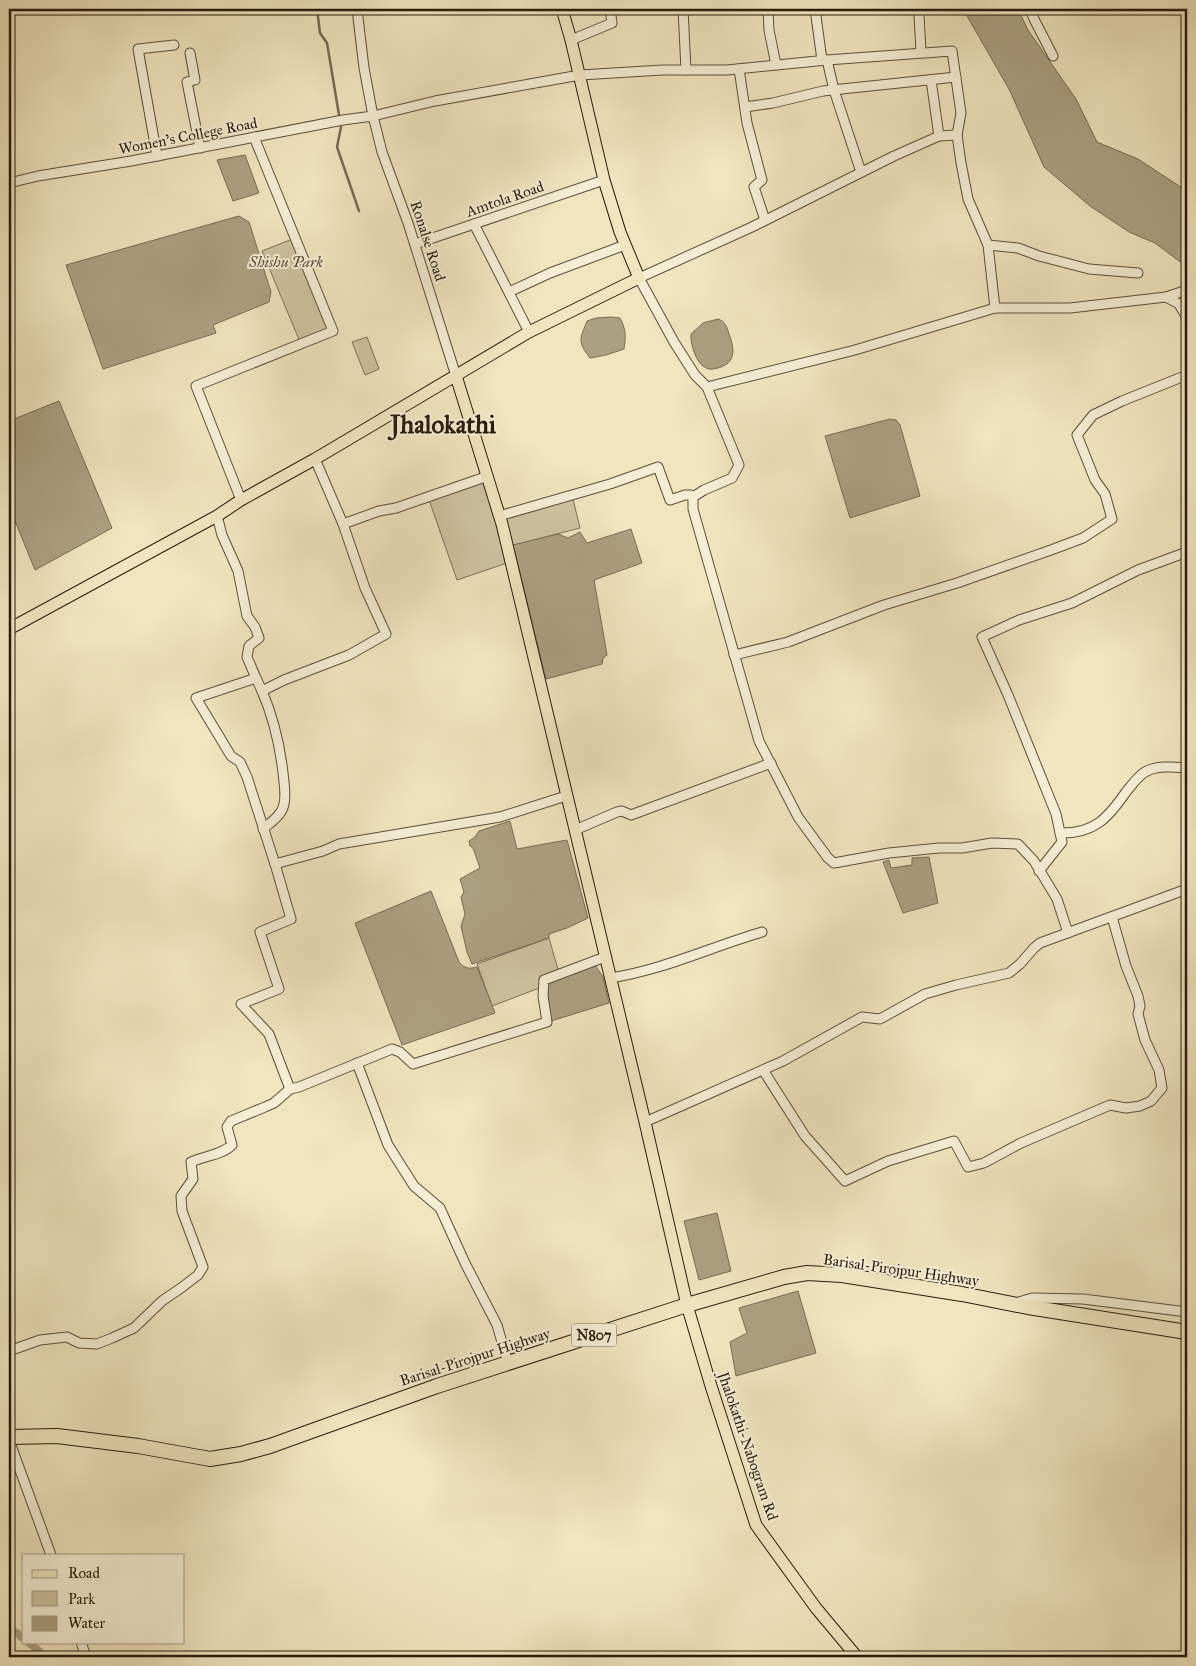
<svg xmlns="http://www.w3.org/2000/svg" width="1196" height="1666" font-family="'IM FELL Great Primer',serif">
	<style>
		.green { fill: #cec3a1; stroke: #7b6f57 }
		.water { fill: #aca082; stroke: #776b53 }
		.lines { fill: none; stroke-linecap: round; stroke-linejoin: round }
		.stream { stroke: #776b53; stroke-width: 2.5 }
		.canal { stroke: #aca082; stroke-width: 8 }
		.minor-casing { stroke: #5a4e3a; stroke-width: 11 }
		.major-casing { stroke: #281b0d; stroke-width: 13 }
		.highway-casing { stroke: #281b0d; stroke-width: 16 }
		.minor { stroke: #f5eed5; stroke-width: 9 }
		.major { stroke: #f0e5bf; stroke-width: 11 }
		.highway { stroke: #f0e5bf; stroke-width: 14 }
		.labels { text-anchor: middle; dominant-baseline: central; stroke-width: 4; stroke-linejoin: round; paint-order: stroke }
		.shield { fill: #f5eed5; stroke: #665a49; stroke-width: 1 }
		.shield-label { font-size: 14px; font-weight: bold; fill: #281b0d }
		.street-label { font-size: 15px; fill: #281b0d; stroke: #f5eed5 }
		.park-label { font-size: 15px; font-style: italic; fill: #5a4d39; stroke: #f5eed5 }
		.town-label { font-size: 25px; font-weight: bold; fill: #281b0d; stroke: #f5eed5 }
	</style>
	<rect width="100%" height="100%" fill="#f0e5bf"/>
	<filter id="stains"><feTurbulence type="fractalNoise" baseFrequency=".004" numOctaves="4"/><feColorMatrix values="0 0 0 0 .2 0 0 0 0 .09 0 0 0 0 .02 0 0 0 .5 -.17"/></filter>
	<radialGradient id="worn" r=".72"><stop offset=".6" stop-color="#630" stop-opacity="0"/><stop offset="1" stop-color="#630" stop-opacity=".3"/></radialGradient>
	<!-- green -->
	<g class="green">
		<path d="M295,238L333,331L300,342L262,251Z"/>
		<path d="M367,337L379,369L365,375L352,342Z"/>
		<path d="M488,476L499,516L572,495L580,528L507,547L510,562L457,580L428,497Z"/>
		<path d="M549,938L559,973L542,987L492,1006L477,964Z"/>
	</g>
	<!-- water -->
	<g class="water">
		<path d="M963,9H1018L1028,30L1076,99L1097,142L1138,159L1187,191V267L1155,243L1129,232L1090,206L1044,167L1009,89Z"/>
		<path d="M245,155L259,193L233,201L217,160Z"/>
		<path d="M239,216L249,222L271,292L269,302L213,325L216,333L103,369L66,265Z"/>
		<path d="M611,317L620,318C626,329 626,337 624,349L606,355L590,358C577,341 580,339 587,321L596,318Z"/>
		<path d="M718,319C725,321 727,327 729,334C735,350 736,363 718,368C714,369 710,370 706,368C696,364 690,343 691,334L703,323Z"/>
		<path d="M59,401L112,528L35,570L9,506V421Z"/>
		<path d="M890,419L896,420L900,425L920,496L850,518L825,436Z"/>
		<path d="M631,529L642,563L594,580L607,655L603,658L602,664L546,679L513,545L558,534L568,538L580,532L587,543Z"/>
		<path d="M510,821L517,849L567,840L588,918L567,928L549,934V938L472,964L467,952L461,926L465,914L461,897L464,892L460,879L480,868L473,848L470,846L469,841L475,837L479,831Z"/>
		<path d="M929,857L938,903L903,913L883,862L889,860L891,868L912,865V858Z"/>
		<path d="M431,891L459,962C465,969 469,969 477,967L495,1013L402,1045L355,923Z"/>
		<path d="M595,965L603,977L609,1003L551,1021C549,1009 541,990 551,981Z"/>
		<path d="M717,1213L731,1271L699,1280L684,1221Z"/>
		<path d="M798,1291L816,1353L736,1376L730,1342L747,1333L739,1308Z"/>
	</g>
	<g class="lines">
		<!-- stream -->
		<path class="stream" d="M317,9L320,33L327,43L341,127L337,147L359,211"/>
		<!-- canal -->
		<g class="canal">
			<path d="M9,1630L17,1633L24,1639"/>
			<path d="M28,1642L46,1657"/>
		</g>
		<!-- minor casing -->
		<g class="minor-casing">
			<g id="minor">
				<path d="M357,9L364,68L373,116L435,101L580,75L663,70H727L827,60L952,51L961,113L957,135L961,163L968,199L988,245L995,308"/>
				<path d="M683,9L686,70"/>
				<path d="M768,9L769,30L776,65"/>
				<path d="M815,9L822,60"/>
				<path d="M917,9L919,15L921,52"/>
				<path d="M1030,9L1034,19L1053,56"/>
				<path d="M571,40L612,23L610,9"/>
				<path d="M190,53L195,80L187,82L200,148"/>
				<path d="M827,60L834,90L861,172"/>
				<path d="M739,69L747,123L762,180L754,187L765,220"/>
				<path d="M931,80L939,136"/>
				<path d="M745,107L773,103L823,91L956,77"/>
				<path d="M957,135L939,136L894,156L752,227L639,278L674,342L695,375L707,387L739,465L732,478L704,490L693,497V509L759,741L798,817L828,858L834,863L889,853L939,848H962L992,843L1018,844L1034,861L1057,899L1068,933"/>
				<path d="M157,156L138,49L174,45"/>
				<path d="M9,183L38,176L131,161L343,120L373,116L382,152L408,223L456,376"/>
				<path d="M474,224L529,332"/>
				<path d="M415,244L604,180"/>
				<path d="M988,245L1018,248L1039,256L1089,269L1138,273"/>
				<path d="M509,292L550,273L625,245"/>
				<path d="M1166,297L1187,290"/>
				<path d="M707,387L855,350L995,308H1070L1166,297L1179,304L1187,318"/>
				<path d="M315,459L343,524L379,511L396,508L488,476"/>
				<path d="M241,500L196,386L333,331L254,137"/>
				<path d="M217,516L222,535L238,571L247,616L255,627L259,638L249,646L247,657L256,678L196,698L231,756L240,762L247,777L275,864L323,851L339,844L500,817L566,796"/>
				<path d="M499,516L610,484L658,467L670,500L685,495H691L693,497"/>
				<path d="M734,655L788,642L884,605L957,583L1051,550L1083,538L1112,519L1105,494L1095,480L1077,435L1093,415L1122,401L1187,375"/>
				<path d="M256,678L262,691L284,680L349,655L386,634L365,588L343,524"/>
				<path d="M262,691C275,721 281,750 284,782C285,790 286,802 282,810C278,818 270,823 263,829"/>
				<path d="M575,830L617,812L622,811L631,815L771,763"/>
				<path d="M1060,833C1094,834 1108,818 1126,792C1131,786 1138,776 1145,772C1157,765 1174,767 1187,768"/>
				<path d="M275,864L291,919L260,932L279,989L241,1004L269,1034L290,1089"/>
				<path d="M1039,871L1062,842L1056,814L1008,695L982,637L1019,620L1072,603L1138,570L1187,552"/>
				<path d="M610,978C663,970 711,947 762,932"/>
				<path d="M357,1063L388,1145L414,1186L440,1208L465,1263L497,1325L508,1363"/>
				<path d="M763,1070L805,1136L845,1181L888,1161L954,1141L968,1167L984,1163L1021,1143L1110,1105L1126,1108L1140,1106L1151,1101L1162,1088L1159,1070L1145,1040L1138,1014L1140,1006L1138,996L1126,966L1112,917"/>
				<path d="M645,1122L783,1061L862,1017L880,1019L925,994L956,985L1009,973L1020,964L1034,948L1040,943L1187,889"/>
				<path d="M1016,1303L1032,1298L1083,1299L1187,1312"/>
				<path d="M9,1351L40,1340L67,1337L79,1343L97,1344L112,1338L134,1328L162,1301L181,1288L198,1275L203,1267L182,1211L181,1196L193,1179L191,1162C204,1156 222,1155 232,1145L227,1127L231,1121L265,1107L274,1103L290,1089L299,1087L392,1049L400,1052L413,1064L547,1022L543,996L544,980L605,957"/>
				<path d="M9,1440L51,1555"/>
				<path d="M81,1642L86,1657"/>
			</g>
		</g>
		<!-- major casing -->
		<g class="major-casing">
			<g id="major">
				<path d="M456,376L502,524L645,1122L687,1305L711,1386L756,1525L816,1608L857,1657"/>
				<path d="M9,629L217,516L241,500L315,459L529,332L639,278L620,232L604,180L571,40L562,9"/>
			</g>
		</g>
		<!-- highway casing -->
		<g class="highway-casing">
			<path id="highway" d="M9,1437L57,1436L138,1446L210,1459L241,1454L270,1446L437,1386L687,1305L784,1277L807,1273L842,1275L962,1294L1028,1307L1187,1332"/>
		</g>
		<!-- minor -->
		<use href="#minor" class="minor"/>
		<!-- major -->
		<use href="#major" class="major"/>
		<!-- highway -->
		<use href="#highway" class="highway"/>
	</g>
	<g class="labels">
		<!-- shield labels -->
		<rect class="shield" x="571.5" y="1323.5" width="45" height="23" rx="4"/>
		<g class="shield-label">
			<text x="594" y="1335">N807</text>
		</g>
		<!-- street labels -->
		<g class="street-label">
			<text transform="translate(188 136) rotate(-11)">Women's College Road</text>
			<text transform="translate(505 199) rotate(-19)">Amtola Road</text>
			<text transform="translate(428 241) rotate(72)">Ronalse Road</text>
			<text transform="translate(901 1270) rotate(8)">Barisal-Pirojpur Highway</text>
			<text transform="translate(475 1357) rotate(-18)">Barisal-Pirojpur Highway</text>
			<text transform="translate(748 1446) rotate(71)">Jhalokathi-Nabogram Rd</text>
		</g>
		<!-- park labels -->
		<g class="park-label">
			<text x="286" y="262">Shishu Park</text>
		</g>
		<!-- town labels -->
		<g class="town-label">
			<text x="443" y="424">Jhalokathi</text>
		</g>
	</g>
	<!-- margin -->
	<rect width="1196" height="1666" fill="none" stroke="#f0e5bf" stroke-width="30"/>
	<rect x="10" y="10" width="1176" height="1646" fill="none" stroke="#281b0d" stroke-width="2.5"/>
	<rect x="15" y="15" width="1166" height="1636" fill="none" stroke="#281b0d"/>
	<!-- legend -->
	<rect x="22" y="1554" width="162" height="90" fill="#f5eed5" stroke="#a39a85"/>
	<rect x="32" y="1570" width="25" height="8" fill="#f0e5bf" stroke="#a39a85"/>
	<text x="68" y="1578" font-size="15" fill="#281b0d">Road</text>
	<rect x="32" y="1591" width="25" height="15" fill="#cec3a1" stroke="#a39a85"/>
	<text x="68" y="1604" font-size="15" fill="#281b0d">Park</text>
	<rect x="32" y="1616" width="25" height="15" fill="#aca082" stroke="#a39a85"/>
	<text x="68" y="1628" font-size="15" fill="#281b0d">Water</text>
	<rect width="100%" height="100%" filter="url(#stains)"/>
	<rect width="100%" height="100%" fill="url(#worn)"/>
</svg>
